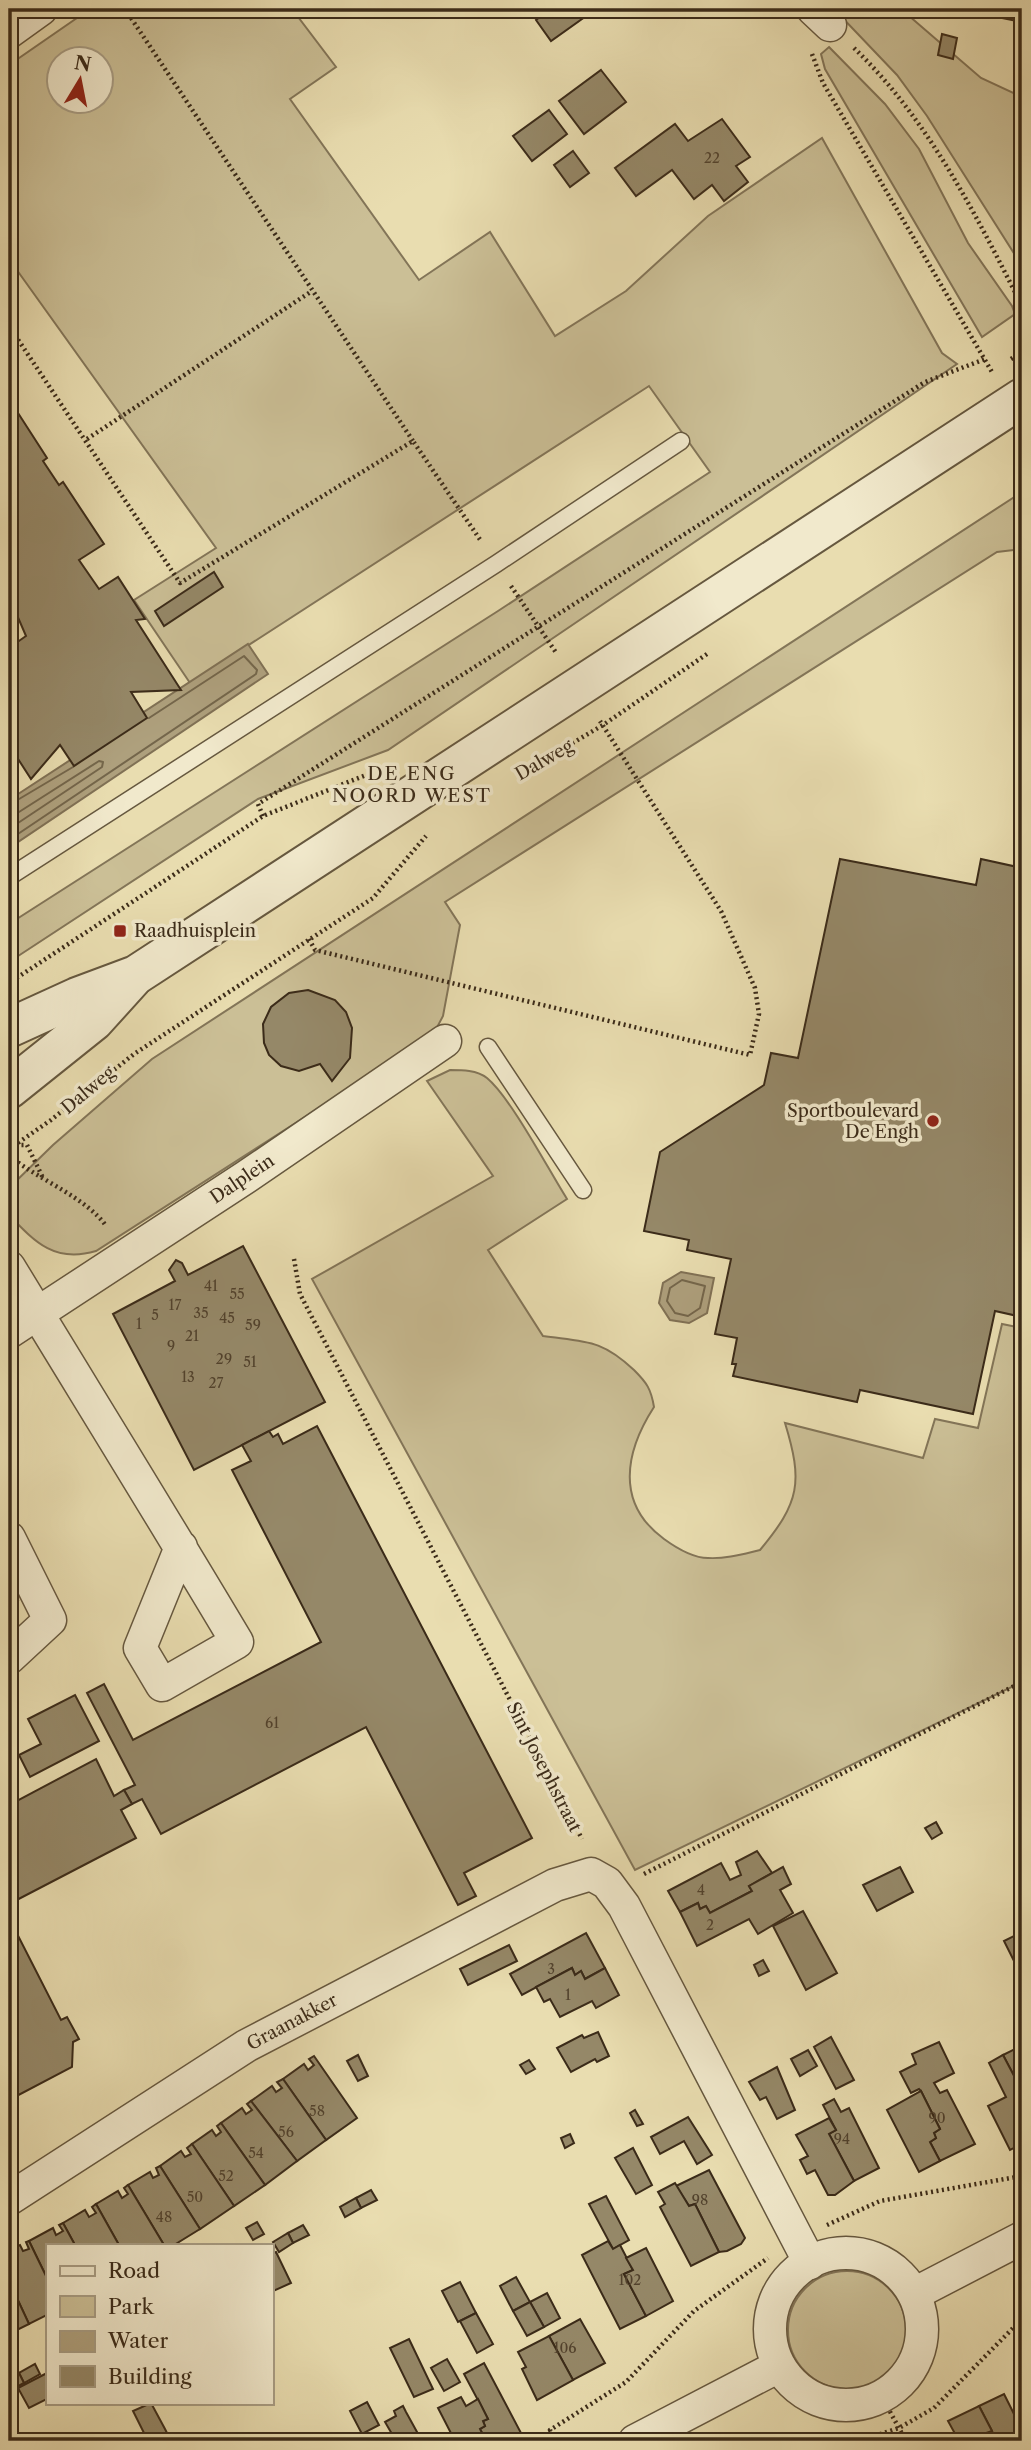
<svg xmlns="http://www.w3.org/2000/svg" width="1031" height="2450" font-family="'Libre Caslon Text',serif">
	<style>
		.green { fill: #cbbf96; stroke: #837558; stroke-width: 2; fill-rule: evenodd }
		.water { fill: #aea07d; stroke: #807155; stroke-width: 2 }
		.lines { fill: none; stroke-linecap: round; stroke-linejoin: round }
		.shore { stroke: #74664b; stroke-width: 2 }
		.building { fill: #958868; stroke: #3b2b19; stroke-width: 2 }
		.service-casing { stroke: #66583f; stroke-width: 19 }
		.minor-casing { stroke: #66583f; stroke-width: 35 }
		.tertiary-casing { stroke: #66583f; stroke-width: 42 }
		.path { stroke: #3b2b19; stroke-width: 4.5; stroke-dasharray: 2 3.5; stroke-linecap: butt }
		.service { stroke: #f1e9cc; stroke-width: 16 }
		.minor { stroke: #f1e9cc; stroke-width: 32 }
		.tertiary { stroke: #f1e9cc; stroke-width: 38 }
		.poi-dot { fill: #8f2418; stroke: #f1e9cc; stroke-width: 2.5 }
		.labels { text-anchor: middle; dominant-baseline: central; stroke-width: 7; stroke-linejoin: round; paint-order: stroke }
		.number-label { font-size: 14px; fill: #52422d }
		.street-label { font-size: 18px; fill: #3b2b19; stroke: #f1e9cc }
		.poi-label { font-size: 18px; fill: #3b2b19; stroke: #f1e9cc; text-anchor: start }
		.neighbourhood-label { font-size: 19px; letter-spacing: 2px; fill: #3b2b19; stroke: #f1e9cc }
	</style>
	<rect width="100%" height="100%" fill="#e9ddb0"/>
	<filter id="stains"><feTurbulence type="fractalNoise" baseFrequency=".00286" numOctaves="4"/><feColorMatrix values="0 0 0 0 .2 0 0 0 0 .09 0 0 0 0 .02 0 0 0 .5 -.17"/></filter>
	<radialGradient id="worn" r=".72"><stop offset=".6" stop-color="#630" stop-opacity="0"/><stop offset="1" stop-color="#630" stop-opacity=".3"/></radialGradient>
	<!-- green -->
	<g class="green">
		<path d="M90,9H292L336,67L290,99L419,280L490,232L555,336L626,291L708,216L822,138L942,353L957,364L388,750L258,799L9,962V924L498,611L710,472L649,386L190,683L134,600L216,548L9,259V65ZM60,60H102V102H60Z"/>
		<path d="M834,9H901L981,78L1022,97V266L927,116L897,75Z"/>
		<path d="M829,47L885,104L919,149L968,243L1012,306L1015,314L982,337L825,69L821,54Z"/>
		<path d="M1022,492V549L997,552L445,902L460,925L443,1016L433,1035L96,1251C55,1263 36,1243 9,1215V1188L53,1145L152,1059Z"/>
		<path d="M450,1070C462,1070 477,1070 487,1078C511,1098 548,1169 567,1199L488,1250L543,1336C586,1342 601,1339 634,1370C647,1383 651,1389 654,1407C625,1452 615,1503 664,1539C675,1547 693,1558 708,1558C726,1559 743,1554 760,1550C800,1502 803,1482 785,1423L923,1458L935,1419L978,1428L1002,1324L1022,1328V1682L635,1870L312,1279L493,1176L427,1081Z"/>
		<circle cx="847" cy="2330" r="59"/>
	</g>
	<!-- water -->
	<g class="water">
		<path d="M248,644L268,674L9,848V800Z"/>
		<path d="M681,1272L714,1278L707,1313L689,1323L670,1320L659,1303L663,1283Z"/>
	</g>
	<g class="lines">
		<!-- shore -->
		<g class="shore">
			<path d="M9,805L73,767"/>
			<path d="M9,814L19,812L99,761L103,762L102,767L9,829"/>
			<path d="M9,840L256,674L257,670L244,656L149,718"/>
			<path d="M682,1280L705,1286L700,1308L688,1316L675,1313L667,1301L670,1288Z"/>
		</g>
	</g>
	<!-- building -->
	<g class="building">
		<path d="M550,9H596L551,41L536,20Z"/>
		<path d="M957,9H988L987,15Z"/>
		<path d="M988,9H1022V22L987,15Z"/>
		<path d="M942,34L957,38L953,59L938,55Z"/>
		<path d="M601,70L626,102L584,134L559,101Z"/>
		<path d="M549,110L567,134L532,161L513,136Z"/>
		<path d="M722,119L750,157L736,166L748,182L724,201L712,185L694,199L672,170L636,196L615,168L675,124L688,141Z"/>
		<path d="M573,151L589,173L570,187L554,165Z"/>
		<path d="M9,399L47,458L43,461L59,485L63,482L104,544L79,560L99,589L118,577L145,619L136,620L181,690L131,692L147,718L74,766L60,745L31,779L9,745V648L26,636L17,615L14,618L9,610Z"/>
		<path d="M214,572L223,587L164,626L155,611Z"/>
		<path d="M840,859L976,885L981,859L1022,868V1317L995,1311L973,1414L860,1390L857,1402L733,1376L736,1364H732L737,1338L715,1334L731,1259L687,1250L689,1240L644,1231L660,1152L764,1085L771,1053L798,1058Z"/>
		<path d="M308,990L335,1000L346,1012L352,1028L350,1058L332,1081L320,1064L299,1071L281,1066L269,1055L264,1043L263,1024L271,1007L289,993Z"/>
		<path d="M243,1246L325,1402L194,1470L113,1314L175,1281L169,1270L176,1260L182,1263L188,1275Z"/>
		<path d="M317,1426L532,1838L464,1873L476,1896L458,1905L366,1727L161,1834L142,1799L132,1804L124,1790L135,1785L87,1693L104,1684L133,1740L321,1642L232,1470L251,1461L242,1445L269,1431L273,1437L278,1434L283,1444Z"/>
		<path d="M9,1582L18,1600L9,1605Z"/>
		<path d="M75,1695L99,1741L30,1777L19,1755L41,1744L28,1719Z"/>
		<path d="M96,1759L114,1796L124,1790L132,1804L121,1810L136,1838L9,1904V1805Z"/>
		<path d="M936,1822L942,1833L932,1839L925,1828Z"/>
		<path d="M757,1851L772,1873L749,1886L752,1891L710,1913L706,1906L700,1909L698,1903L680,1912L668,1891L721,1863L730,1880L741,1875L736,1862Z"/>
		<path d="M783,1867L791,1884L780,1890L793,1913L758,1934L749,1919L697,1946L680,1912L698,1903L700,1909L706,1906L710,1913L752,1891L749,1886Z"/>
		<path d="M900,1867L913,1892L877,1911L863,1885Z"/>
		<path d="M803,1911L837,1973L806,1990L773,1926Z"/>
		<path d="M9,1918L61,2020L67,2017L79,2039L73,2042L72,2067L9,2100Z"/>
		<path d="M1022,1932V1977L1004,1941Z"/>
		<path d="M586,1933L605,1968L585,1979L581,1971L575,1975L572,1968L522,1995L510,1974Z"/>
		<path d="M509,1945L517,1961L468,1985L460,1969Z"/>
		<path d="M763,1960L769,1971L759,1976L754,1965Z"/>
		<path d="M572,1968L575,1975L581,1971L585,1979L605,1968L619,1995L596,2008L592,2001L560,2017L550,1999L544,2002L536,1987Z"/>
		<path d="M598,2032L609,2056L597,2062L595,2059L571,2072L557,2048L582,2035L584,2038Z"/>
		<path d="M831,2037L854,2080L836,2089L814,2047Z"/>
		<path d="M939,2042L954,2073L934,2083L940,2093L947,2090L975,2144L940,2161L930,2142L936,2138L934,2133L940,2129L921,2091L919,2089L911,2093L900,2072L916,2064L912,2054Z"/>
		<path d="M1021,2046L1022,2049V2091L1003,2055Z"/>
		<path d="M808,2050L817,2066L800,2076L791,2059Z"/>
		<path d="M358,2055L368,2076L358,2081L347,2061Z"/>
		<path d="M1003,2055L1022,2091V2144L1010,2150L988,2106L1006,2097L989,2063Z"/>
		<path d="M314,2056L357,2118L326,2140L283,2079L304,2064L308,2070L314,2065L309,2059Z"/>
		<path d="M529,2060L535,2069L526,2074L520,2065Z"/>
		<path d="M777,2067L795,2110L777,2119L766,2097L760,2100L749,2082Z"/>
		<path d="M283,2079L326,2140L297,2161L251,2101L272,2086L276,2092L282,2088L277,2082Z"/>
		<path d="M921,2091L940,2129L934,2133L936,2138L930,2142L940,2161L919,2172L887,2110Z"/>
		<path d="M834,2099L841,2112L849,2108L879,2168L854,2181L829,2134L836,2130L823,2105Z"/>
		<path d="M251,2101L297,2161L265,2185L221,2123L242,2108L246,2114L252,2110L247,2104Z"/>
		<path d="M635,2110L643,2124L637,2126L630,2113Z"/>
		<path d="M688,2117L712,2155L697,2164L684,2141L660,2154L651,2137Z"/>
		<path d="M829,2118L836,2130L829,2134L854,2181L835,2195H828L815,2170L807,2174L800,2160L808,2156L796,2135Z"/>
		<path d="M221,2123L265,2185L234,2206L192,2144L212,2130L216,2136L221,2132L217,2126Z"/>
		<path d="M570,2134L574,2143L565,2148L561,2138Z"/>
		<path d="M192,2144L234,2206L200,2229L160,2166L181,2151L185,2157L191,2154L187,2148Z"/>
		<path d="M633,2148L652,2185L636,2194L615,2158Z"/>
		<path d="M160,2166L200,2229L174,2245H164L128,2185L150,2172L153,2178L159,2175L156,2168Z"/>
		<path d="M709,2170L745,2238L741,2244L727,2251L719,2252L695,2204L689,2206L676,2186Z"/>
		<path d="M675,2183L689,2206L695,2204L719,2252L691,2266L660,2207L665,2204L658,2192Z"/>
		<path d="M128,2185L164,2245H119L96,2204L118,2191L122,2198L128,2194L124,2188Z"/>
		<path d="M371,2190L377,2200L361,2208L356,2198Z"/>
		<path d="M606,2196L629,2240L613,2249L589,2204Z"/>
		<path d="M356,2198L361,2208L345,2217L340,2207Z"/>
		<path d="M96,2204L119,2245H75L63,2223L85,2210L89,2217L96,2213L92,2207Z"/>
		<path d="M257,2222L264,2234L253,2240L246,2228Z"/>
		<path d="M63,2223L75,2245H47V2278L29,2241L53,2228L56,2235L63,2231L59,2225Z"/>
		<path d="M303,2225L309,2235L293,2243L288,2233Z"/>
		<path d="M288,2233L293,2243L279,2252L273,2242Z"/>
		<path d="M29,2241L47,2278V2315L29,2324L9,2281V2250L20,2245L23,2251L29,2249L26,2242Z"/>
		<path d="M608,2241L613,2249L620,2245L633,2270L624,2274L646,2316L620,2329L582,2255Z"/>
		<path d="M646,2248L673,2301L646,2316L624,2274L633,2270L626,2258Z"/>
		<path d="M276,2252L291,2283L271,2292V2254Z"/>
		<path d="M516,2277L530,2302L513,2311L500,2286Z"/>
		<path d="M9,2281L29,2324L9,2334Z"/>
		<path d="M460,2282L476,2313L458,2322L442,2291Z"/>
		<path d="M547,2293L560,2318L544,2327L530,2302Z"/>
		<path d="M530,2302L544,2327L527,2336L513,2311Z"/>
		<path d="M476,2313L493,2344L477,2353L460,2321Z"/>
		<path d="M580,2319L605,2363L573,2380L549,2336Z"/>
		<path d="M549,2336L573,2380L537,2400L522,2369L526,2367L518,2352Z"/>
		<path d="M409,2339L433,2389L414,2397L390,2348Z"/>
		<path d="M447,2359L460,2382L444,2391L431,2368Z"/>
		<path d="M484,2363L521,2433L506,2441H486L480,2429L485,2426L483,2421L488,2419L464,2374Z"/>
		<path d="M35,2364L40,2374L24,2383L19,2373Z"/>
		<path d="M19,2373L24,2383L9,2391V2379Z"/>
		<path d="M47,2373V2399L29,2408L18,2388Z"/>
		<path d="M1004,2394L1022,2430V2441H984L989,2438L986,2433L992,2431L979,2406Z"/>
		<path d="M461,2397L466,2406L478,2399L488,2419L483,2421L485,2426L480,2429L486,2441H455L438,2408Z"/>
		<path d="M367,2402L379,2425L362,2434L350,2411Z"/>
		<path d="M151,2403L165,2429L171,2441H148L133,2411Z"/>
		<path d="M403,2406L406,2412L422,2441H396L392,2434L385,2422L396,2416L394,2411Z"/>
		<path d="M979,2406L992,2431L986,2433L989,2438L959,2441L948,2421Z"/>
	</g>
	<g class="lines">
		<!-- service casing -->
		<g class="service-casing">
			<g id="service">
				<path d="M9,877L496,564L681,441"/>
				<path d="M488,1047L583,1190"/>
			</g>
		</g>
		<!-- minor casing -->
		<g class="minor-casing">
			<g id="minor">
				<path d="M813,9L830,25"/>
				<path d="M9,32L41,9"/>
				<path d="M9,1267C85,1392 162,1516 237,1642L162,1685L140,1648L181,1547"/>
				<path d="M9,1332L246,1177L445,1041"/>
				<path d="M9,1538L50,1620L9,1658"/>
				<path d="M9,2199L246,2046L555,1885L591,1874L607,1883L624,1906L810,2263"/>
				<circle cx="846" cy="2329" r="76"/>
				<path d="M914,2294L1022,2238"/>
				<path d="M635,2441L779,2366"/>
			</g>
		</g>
		<!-- tertiary casing -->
		<g class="tertiary-casing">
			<g id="tertiary">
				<path d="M9,1028L77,997L136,975L1022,398"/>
				<path d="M9,1089L94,1021L132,979"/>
			</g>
		</g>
		<!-- path -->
		<g class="path">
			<path d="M125,9L413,441"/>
			<path d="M854,48C928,119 975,213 1021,304"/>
			<path d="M812,54L823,83L992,372"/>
			<path d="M9,326L180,583L413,441L481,541"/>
			<path d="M1011,359L1022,352"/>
			<path d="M87,439L312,291"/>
			<path d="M511,586L557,654"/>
			<path d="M544,760L603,725L707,654"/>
			<path d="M263,816L258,804L925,382L985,359"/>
			<path d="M309,939L315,950L750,1055L759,1014L755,988L721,911L600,721"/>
			<path d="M12,981L263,816L366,775"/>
			<path d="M10,1129L15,1145L11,1157C39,1180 87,1198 106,1226"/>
			<path d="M16,1145H27L43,1178"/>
			<path d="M9,1149L51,1120L134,1054L373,898L426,836"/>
			<path d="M294,1259L300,1294L582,1839"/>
			<path d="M644,1874L1022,1682"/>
			<path d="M827,2225L880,2201L1022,2176"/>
			<path d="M882,2397L906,2441"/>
			<path d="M556,2441L550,2430L626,2382L694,2311L768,2258"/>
			<path d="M859,2441L899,2428L934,2408L1022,2319"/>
		</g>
		<!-- service -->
		<use href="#service" class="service"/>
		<!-- minor -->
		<use href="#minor" class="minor"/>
		<!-- tertiary -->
		<use href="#tertiary" class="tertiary"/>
	</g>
	<!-- markers -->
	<g class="poi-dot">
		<rect x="113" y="924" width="14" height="14" rx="3.5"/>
		<circle cx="933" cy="1121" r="7"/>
	</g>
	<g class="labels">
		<!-- number labels -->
		<g class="number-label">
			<text x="712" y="158">22</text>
			<text x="211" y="1286">41</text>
			<text x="237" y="1294">55</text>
			<text x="175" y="1305">17</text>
			<text x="201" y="1313">35</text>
			<text x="155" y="1315">5</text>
			<text x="227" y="1318">45</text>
			<text x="139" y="1324">1</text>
			<text x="253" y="1325">59</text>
			<text x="192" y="1336">21</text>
			<text x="171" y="1346">9</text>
			<text x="224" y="1359">29</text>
			<text x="250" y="1362">51</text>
			<text x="188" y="1377">13</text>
			<text x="216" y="1383">27</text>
			<text x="272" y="1723">61</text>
			<text x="701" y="1890">4</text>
			<text x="710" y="1925">2</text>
			<text x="551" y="1969">3</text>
			<text x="568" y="1995">1</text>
			<text x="317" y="2111">58</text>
			<text x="937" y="2118">90</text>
			<text x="286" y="2132">56</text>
			<text x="842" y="2139">94</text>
			<text x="256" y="2153">54</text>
			<text x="226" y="2176">52</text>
			<text x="195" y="2197">50</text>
			<text x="700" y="2200">98</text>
			<text x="164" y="2217">48</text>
			<text x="630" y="2280">102</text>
			<text x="565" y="2348">106</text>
		</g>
		<!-- street labels -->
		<g class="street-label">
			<text transform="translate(544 760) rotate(-30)">Dalweg</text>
			<text transform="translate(88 1090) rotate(-40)">Dalweg</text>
			<text transform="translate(242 1179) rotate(-34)">Dalplein</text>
			<text transform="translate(544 1767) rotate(63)">Sint Josephstraat</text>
			<text transform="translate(292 2022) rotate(-28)">Graanakker</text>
		</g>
		<!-- poi labels -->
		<g class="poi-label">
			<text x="134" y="931">Raadhuisplein</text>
			<text x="919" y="1111" text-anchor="end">Sportboulevard<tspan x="919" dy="21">De Engh</tspan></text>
		</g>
		<!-- neighbourhood labels -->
		<g class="neighbourhood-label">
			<text x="412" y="773">DE ENG<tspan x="412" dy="22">NOORD WEST</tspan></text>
		</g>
	</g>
	<!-- margin -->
	<rect width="1031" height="2450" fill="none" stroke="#e9ddb0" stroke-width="35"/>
	<rect x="10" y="10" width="1010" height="2429" fill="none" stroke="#3b2b19" stroke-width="3.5"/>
	<rect x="18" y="18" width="996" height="2415" fill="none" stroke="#3b2b19" stroke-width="2"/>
	<!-- legend -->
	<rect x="46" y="2244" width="228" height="161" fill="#f1e9cc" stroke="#a89d84" stroke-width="2"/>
	<rect x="60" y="2266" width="35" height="10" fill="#f1e9cc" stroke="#a89d84" stroke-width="2"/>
	<text x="108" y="2278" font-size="21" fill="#3b2b19">Road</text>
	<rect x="60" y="2296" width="35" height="21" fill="#cbbf96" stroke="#a89d84" stroke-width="2"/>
	<text x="108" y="2314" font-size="21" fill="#3b2b19">Park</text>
	<rect x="60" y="2331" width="35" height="21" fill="#aea07d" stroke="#a89d84" stroke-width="2"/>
	<text x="108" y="2348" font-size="21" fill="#3b2b19">Water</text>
	<rect x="60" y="2366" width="35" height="21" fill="#958868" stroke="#a89d84" stroke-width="2"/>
	<text x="108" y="2384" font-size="21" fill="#3b2b19">Building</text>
	<!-- north arrow -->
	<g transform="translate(80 80) rotate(10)"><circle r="33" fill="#f1e9cc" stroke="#a89d84" stroke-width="2"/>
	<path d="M0-5L12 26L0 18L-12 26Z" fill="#8f2418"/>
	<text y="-10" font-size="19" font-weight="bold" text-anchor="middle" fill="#3b2b19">N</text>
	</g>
	<rect width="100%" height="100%" filter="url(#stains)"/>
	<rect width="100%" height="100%" fill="url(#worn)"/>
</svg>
